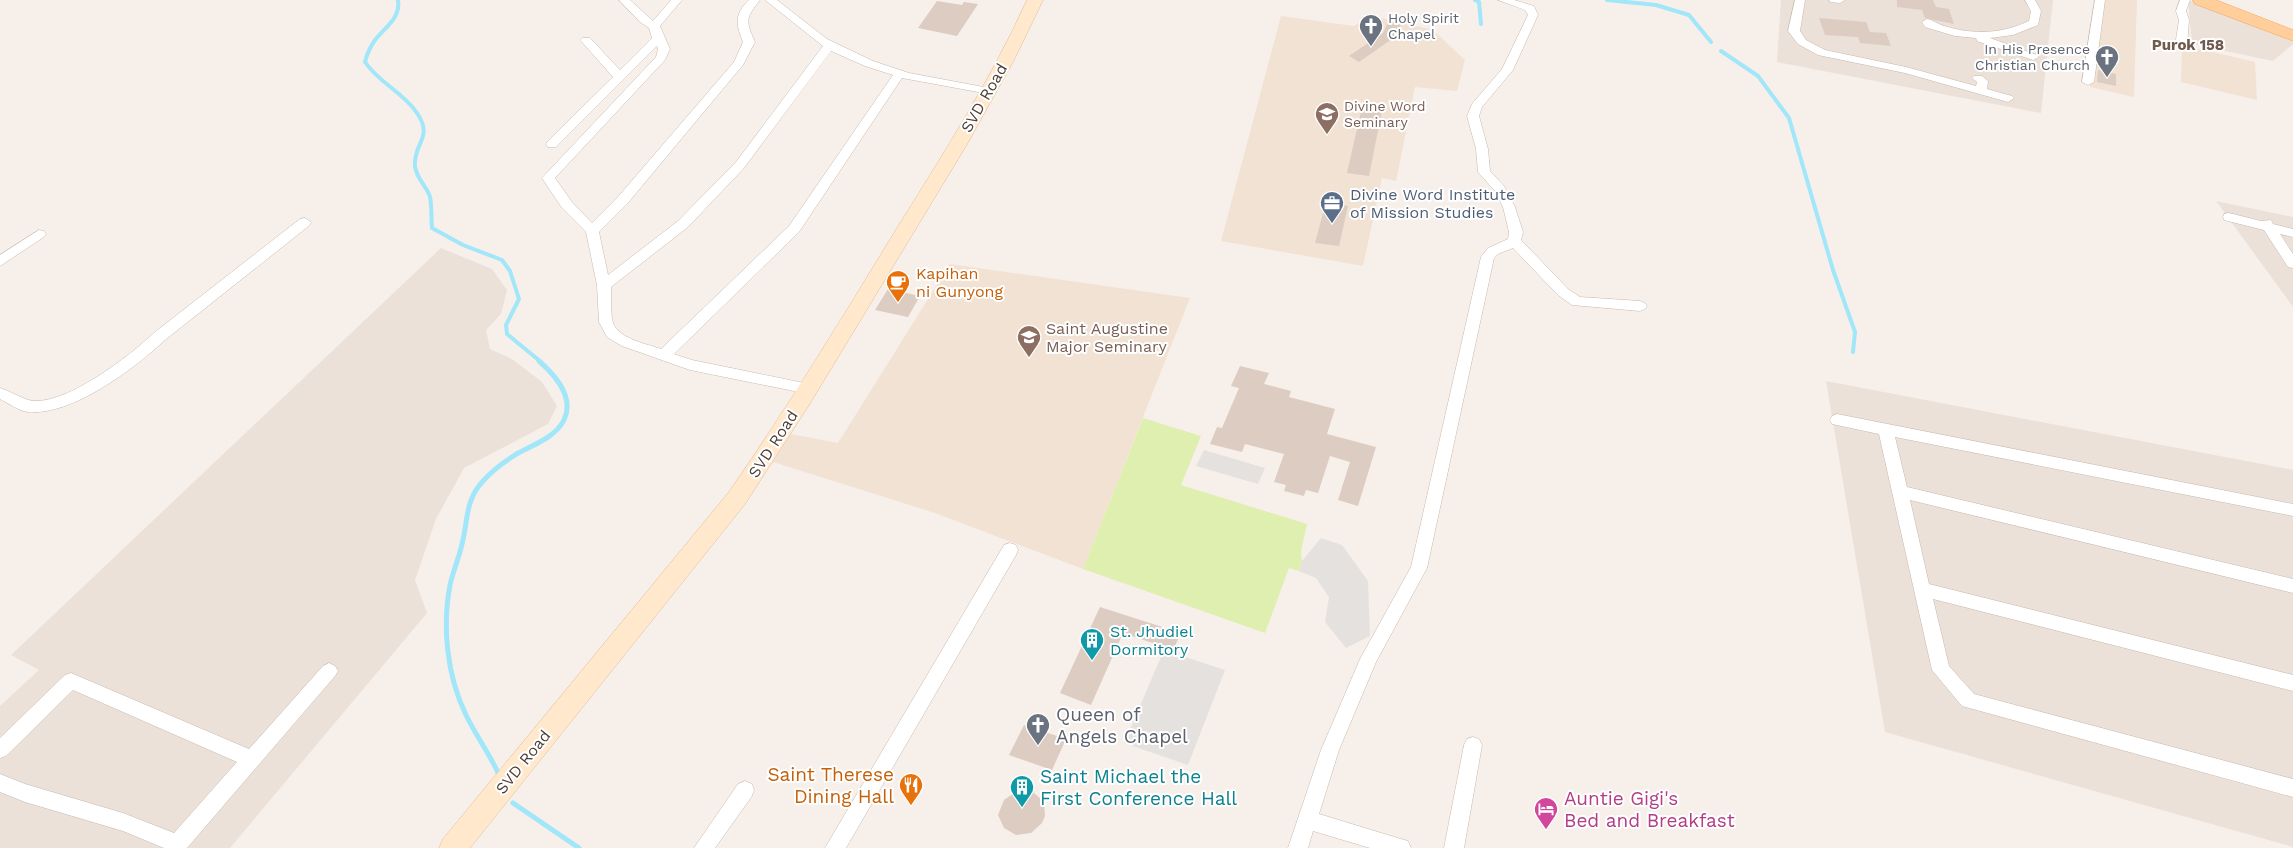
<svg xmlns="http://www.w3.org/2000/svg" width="2293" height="848" font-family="'Work Sans',sans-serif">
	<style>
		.residential { fill: #ebe1d8 }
		.education { fill: #f1e2d3 }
		.green { fill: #dfefaf }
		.parking { fill: #e5e1df }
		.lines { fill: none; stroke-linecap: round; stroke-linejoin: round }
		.stream-far1 { stroke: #a1e6f9; stroke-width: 4 }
		.stream { stroke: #a1e6f9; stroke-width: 5 }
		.building { fill: #ddccc1 }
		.minor-casing { stroke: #c7b9ae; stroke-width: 1 }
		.secondary-casing { stroke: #debd97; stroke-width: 1 }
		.primary-casing { stroke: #f1a75e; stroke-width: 1 }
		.minor { fill: #fff; fill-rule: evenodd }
		.secondary { fill: #ffe8cc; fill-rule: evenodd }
		.primary { fill: #ffce9b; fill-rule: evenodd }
		.labels { text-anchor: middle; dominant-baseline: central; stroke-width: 4; stroke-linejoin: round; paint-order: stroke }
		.far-worship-label { font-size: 14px; fill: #5b616d; stroke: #fff; text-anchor: start }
		.far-education-label { font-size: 14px; fill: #785e54; stroke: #fff; text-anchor: start }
		.far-neighbourhood-label { font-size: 15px; font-weight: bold; fill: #705b4d; stroke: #fff }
		.street-label { font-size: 16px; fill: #4c3f37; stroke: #fff }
		.service-label { font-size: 16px; fill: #4e5e75; stroke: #fff; text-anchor: start }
		.food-label { font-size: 16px; fill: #c56008; stroke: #fff; text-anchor: start }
		.education-label { font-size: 16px; fill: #785e54; stroke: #fff; text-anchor: start }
		.culture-label { font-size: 16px; fill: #0d838f; stroke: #fff; text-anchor: start }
		.near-worship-label { font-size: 19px; fill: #5b616d; stroke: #fff; text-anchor: start }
		.near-food-label { font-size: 19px; fill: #c56008; stroke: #fff; text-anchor: end }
		.near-culture-label { font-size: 19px; fill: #0d838f; stroke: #fff; text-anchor: start }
		.near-hotel-label { font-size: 19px; fill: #b23c85; stroke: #fff; text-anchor: start }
	</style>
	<rect width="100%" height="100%" fill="#f7f0ea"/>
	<!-- residential -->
	<g class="residential">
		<path d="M1781,0H2053L2041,113L1777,62Z"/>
		<path d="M2188,0L2293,42V44L2273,61L2192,44Z"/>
		<path d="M2216,201L2293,217V307Z"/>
		<path d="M441,248L492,269L507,290L501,314L486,330L490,349L512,359L542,382L557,406L548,424L464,468L436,519L415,580L427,613L230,848H0V706L39,670L11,655Z"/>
		<path d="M1826,381L2293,470V847L1885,732Z"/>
	</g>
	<!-- education -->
	<g class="education">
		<path d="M2098,0H2137L2134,97L2090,87Z"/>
		<path d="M1281,16L1354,26L1369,16L1391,20L1433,30L1465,60L1457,91L1415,87L1396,181L1382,178L1363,266L1221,241Z"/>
		<path d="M2182,45L2255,62L2257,100L2181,82Z"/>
		<path d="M950,264L1190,298L1083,569L935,513L773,462L791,434L838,443Z"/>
	</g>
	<!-- green -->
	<path class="green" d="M1143,418L1201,436L1181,485L1307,524L1301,551L1302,561L1299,571L1289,568L1265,633L1083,569Z"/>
	<!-- parking -->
	<g class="parking">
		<path d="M1204,450L1265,468L1258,484L1196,466Z"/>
		<path d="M1321,538L1342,545L1368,581L1370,636L1346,648L1325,622L1329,597L1316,578L1299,571L1302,561Z"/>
		<path d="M1164,650L1225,670L1188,765L1124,743Z"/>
	</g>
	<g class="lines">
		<!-- stream-far1 -->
		<g class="stream-far1">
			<path d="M398,0C401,18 385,27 375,40C370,47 367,54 365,62C379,83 403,92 417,113C434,138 413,143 415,166C416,179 427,186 430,197C432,207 431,218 432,228L463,245L502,260L510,271L519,299L506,325L507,334L541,362"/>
			<path d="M1475,0L1479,2L1481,24"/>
			<path d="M1607,0L1656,5L1689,15L1711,42"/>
			<path d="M1721,51L1758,76L1789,118L1833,270L1855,332L1853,352"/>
		</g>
		<!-- stream -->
		<g class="stream">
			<path d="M499,775C490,754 476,736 466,715C447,676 442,627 450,585C453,571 459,558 462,544C468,521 465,500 483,481C492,471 504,462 515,455C532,445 555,438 564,420C575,397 555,375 539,361"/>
			<path d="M513,803L579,848"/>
		</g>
	</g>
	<!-- building -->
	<g class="building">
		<path d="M1897,0H1933L1936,7L1949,9L1954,24L1925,18L1922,10L1897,7Z"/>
		<path d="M937,1L962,5L964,2L978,4L957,36L918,28Z"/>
		<path d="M1819,18L1866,22L1870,32L1886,33L1891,46L1860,43L1858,37L1825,35Z"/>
		<path d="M1389,21L1401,25L1397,31L1399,34L1359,62L1349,56L1383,33Z"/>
		<path d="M2098,70L2116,74V86L2097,82Z"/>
		<path d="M1362,107L1382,110L1369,176L1347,173Z"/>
		<path d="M1326,202L1348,206L1339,246L1315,243Z"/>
		<path d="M888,289L920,296L908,317L875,310Z"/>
		<path d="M1240,366L1269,373L1264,384L1291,391L1289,397L1335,409L1327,434L1376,447L1358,506L1338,500L1350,462L1330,456L1318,493L1306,490L1304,496L1284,491L1286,485L1274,482L1284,454L1245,444L1242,452L1210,444L1217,427L1222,428L1239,388L1231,386Z"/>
		<path d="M1100,607L1181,633L1173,650L1123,633L1091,705L1060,693Z"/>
		<path d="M1024,725L1066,739L1052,770L1009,755Z"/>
		<path d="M1017,791L1033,792L1044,802L1045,816L1042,823L1031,833L1016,835L1004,828L998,815L1004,800Z"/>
	</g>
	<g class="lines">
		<!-- minor casing -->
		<g class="minor-casing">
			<g id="minor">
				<path d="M619,0H630L653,21L671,0H682L660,26L670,49L665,60L555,178L572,202L592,223L617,198L734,62L743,42C736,25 734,14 749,0H760C746,18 745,20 755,42L743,65L627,204L599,232L608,275L678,221L736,162L823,46L765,0H777L827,39L873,61L909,73L989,88L995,91L989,94L902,78L799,232L674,354L692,360L809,384L814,385L816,389L814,393L809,394L690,370L622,346L607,337L599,322L597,285L586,232L562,208L542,178L656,57L658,49L657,46L556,147H548L546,144L548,141L613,77L582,42L580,40L582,38H590L620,70L652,38L649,28L640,22ZM831,51L865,66L893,75L789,226L661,349C647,344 619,339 613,323C610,312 612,298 611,287L688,227L744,168Z"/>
				<path d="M1498,0H1514L1534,6L1538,15L1513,70L1482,107L1479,116L1488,149L1490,171L1504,186L1515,207L1523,232L1521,240L1568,289L1580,297L1640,301L1645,303L1647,306L1645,309L1640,311L1572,305L1558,295L1513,248L1498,254L1494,258L1427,568L1376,662L1339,750L1319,814L1401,839L1408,841L1411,848H1370L1313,831L1308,848H1288L1321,750L1360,659L1411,567L1481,257L1488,248L1508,239L1509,232L1503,207L1495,191L1478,172L1476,149L1467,116L1472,104L1502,69L1528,15L1525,10Z"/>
				<path d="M1795,0H1805L1800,31L1806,40L1825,50L1906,67L1976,86L1977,82L1972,78L1974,76H1982L1988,81L1987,89L2012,96L2014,98L2008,102L1905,73L1818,55L1798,44L1788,31Z"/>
				<path d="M1829,0H1845L1840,3L1830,2Z"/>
				<path d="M2025,0H2035L2041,11L2038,25L2013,35L1990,38L2037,55L2039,57L2033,60L1977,41L1976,38L1955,36L1925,27L1922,22L1927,19C1933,20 1938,24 1944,26C1973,35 2002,34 2029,21L2031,11Z"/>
				<path d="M2095,0H2105L2094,82L2088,85L2082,82Z"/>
				<path d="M2180,0H2190L2186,11L2189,20L2187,46L2181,49L2175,46L2179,20L2176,11Z"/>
				<path d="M2229,213L2261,221L2271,220L2273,224L2293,229V237L2280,234L2293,254V268L2288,267L2264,230L2224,220L2223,217L2224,214Z"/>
				<path d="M305,218L311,222L310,225L165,340C135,368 72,416 28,412C19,411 8,403 0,399V388C10,391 19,397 28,400C62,409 131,355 155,332L300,219Z"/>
				<path d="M39,230L44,231L46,234L44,237L0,266V255Z"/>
				<path d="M1837,414L2293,504V516L1895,437L1907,487L2293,579V593L1910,500L1929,584L2293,675V691L1933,599L1949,666L1974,694L2293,779V797L1962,706L1932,670L1879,434L1832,424L1830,420L1832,416Z"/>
				<path d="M1010,543L1016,545L1018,550L1016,555L846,848H825L1004,545Z"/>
				<path d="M329,663L335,666L338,671L335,676L187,848H164L123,831L25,802L0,792V774L25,784L123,813L174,833L237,762L73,690L6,756L0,758V738L65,675L71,673L249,749L323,666Z"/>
				<path d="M1473,737L1479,739L1482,745L1464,848H1444L1464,745L1467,739Z"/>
				<path d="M745,781L752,784L754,790L752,796L715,848H694L738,784Z"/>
			</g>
		</g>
		<!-- secondary casing -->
		<g class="secondary-casing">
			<path id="secondary" d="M1027,0H1043L1014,60L966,146L809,405L745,504L470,848H439L443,839L729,492C787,408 841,320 894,233C941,157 990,82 1027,0Z"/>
		</g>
		<!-- primary casing -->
		<g class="primary-casing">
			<path id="primary" d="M2193,0H2216L2293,30V41L2195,4Z"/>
		</g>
		<!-- minor -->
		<use href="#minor" class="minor"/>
		<!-- secondary -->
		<use href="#secondary" class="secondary"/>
		<!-- primary -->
		<use href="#primary" class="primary"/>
	</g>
	<!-- icons -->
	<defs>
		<g id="church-pin" transform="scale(1.25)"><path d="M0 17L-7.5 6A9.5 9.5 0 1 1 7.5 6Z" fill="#6b7280" stroke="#fff"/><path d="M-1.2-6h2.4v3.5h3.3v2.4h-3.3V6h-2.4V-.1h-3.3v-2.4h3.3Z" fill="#fff"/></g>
		<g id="university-pin" transform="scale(1.25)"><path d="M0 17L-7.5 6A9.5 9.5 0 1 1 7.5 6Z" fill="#8d6e63" stroke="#fff"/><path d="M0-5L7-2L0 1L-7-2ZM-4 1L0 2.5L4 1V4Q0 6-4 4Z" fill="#fff"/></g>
		<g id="office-pin" transform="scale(1.25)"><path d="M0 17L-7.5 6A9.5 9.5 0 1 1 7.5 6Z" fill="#5c6f8a" stroke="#fff"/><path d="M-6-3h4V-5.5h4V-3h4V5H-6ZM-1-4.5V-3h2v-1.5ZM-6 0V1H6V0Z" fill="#fff"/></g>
		<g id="cafe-pin" transform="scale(1.25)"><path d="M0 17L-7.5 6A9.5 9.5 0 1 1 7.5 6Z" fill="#e8710a" stroke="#fff"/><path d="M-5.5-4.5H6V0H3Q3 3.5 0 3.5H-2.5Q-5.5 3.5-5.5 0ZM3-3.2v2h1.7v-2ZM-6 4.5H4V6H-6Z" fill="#fff"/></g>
		<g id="building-pin" transform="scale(1.25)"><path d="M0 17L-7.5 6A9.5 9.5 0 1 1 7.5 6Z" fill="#0f9aa8" stroke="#fff"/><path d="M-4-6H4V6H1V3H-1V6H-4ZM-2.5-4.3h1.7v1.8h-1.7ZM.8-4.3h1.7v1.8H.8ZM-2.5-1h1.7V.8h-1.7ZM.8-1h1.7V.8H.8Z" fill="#fff"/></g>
		<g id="restaurant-pin" transform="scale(1.25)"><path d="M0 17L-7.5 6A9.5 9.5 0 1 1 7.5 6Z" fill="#e8710a" stroke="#fff"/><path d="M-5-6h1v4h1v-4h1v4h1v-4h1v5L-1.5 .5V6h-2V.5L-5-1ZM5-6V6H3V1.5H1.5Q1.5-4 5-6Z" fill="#fff"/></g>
		<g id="hotel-pin" transform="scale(1.25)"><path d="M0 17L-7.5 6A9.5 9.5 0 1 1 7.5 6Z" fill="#d1479c" stroke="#fff"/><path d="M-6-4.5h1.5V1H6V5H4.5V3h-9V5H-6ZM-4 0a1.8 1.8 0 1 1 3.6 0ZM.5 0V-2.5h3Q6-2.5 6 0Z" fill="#fff"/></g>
	</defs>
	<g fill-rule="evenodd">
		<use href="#church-pin" x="1371" y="26"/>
		<use href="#church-pin" x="2107" y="57"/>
		<use href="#university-pin" x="1327" y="114"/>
		<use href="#office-pin" x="1332" y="203"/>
		<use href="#cafe-pin" x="898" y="282"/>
		<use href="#university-pin" x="1029" y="337"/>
		<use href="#building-pin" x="1092" y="640"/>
		<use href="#church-pin" x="1038" y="725"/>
		<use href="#restaurant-pin" x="911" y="785"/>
		<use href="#building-pin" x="1022" y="787"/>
		<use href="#hotel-pin" x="1546" y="809"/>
	</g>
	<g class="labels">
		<!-- far-worship labels -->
		<g class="far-worship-label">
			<text x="1388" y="18">Holy Spirit<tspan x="1388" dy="16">Chapel</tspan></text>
			<text x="2090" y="49" text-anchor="end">In His Presence<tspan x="2090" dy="16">Christian Church</tspan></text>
		</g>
		<!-- far-education labels -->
		<g class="far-education-label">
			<text x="1344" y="106">Divine Word<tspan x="1344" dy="16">Seminary</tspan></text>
		</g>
		<!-- far-neighbourhood labels -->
		<g class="far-neighbourhood-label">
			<text x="2188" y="45">Purok 158</text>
		</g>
		<!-- street labels -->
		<g class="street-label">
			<text transform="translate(984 98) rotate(-60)">SVD Road</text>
			<text transform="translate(773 444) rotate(-57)">SVD Road</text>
			<text transform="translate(523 762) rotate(-51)">SVD Road</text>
		</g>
		<!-- service labels -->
		<g class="service-label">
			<text x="1350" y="194">Divine Word Institute<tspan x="1350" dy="18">of Mission Studies</tspan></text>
		</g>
		<!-- food labels -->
		<g class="food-label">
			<text x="916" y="273">Kapihan<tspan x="916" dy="18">ni Gunyong</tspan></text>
		</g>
		<!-- education labels -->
		<g class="education-label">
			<text x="1046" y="328">Saint Augustine<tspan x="1046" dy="18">Major Seminary</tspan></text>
		</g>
		<!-- culture labels -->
		<g class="culture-label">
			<text x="1110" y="631">St. Jhudiel<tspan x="1110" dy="18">Dormitory</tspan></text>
		</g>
		<!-- near-worship labels -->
		<g class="near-worship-label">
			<text x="1056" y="714">Queen of<tspan x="1056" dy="22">Angels Chapel</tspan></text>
		</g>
		<!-- near-food labels -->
		<g class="near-food-label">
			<text x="894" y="774">Saint Therese<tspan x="894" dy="22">Dining Hall</tspan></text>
		</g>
		<!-- near-culture labels -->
		<g class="near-culture-label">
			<text x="1040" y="776">Saint Michael the<tspan x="1040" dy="22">First Conference Hall</tspan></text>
		</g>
		<!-- near-hotel labels -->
		<g class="near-hotel-label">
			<text x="1564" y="798">Auntie Gigi's<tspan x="1564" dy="22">Bed and Breakfast</tspan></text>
		</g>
	</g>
</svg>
